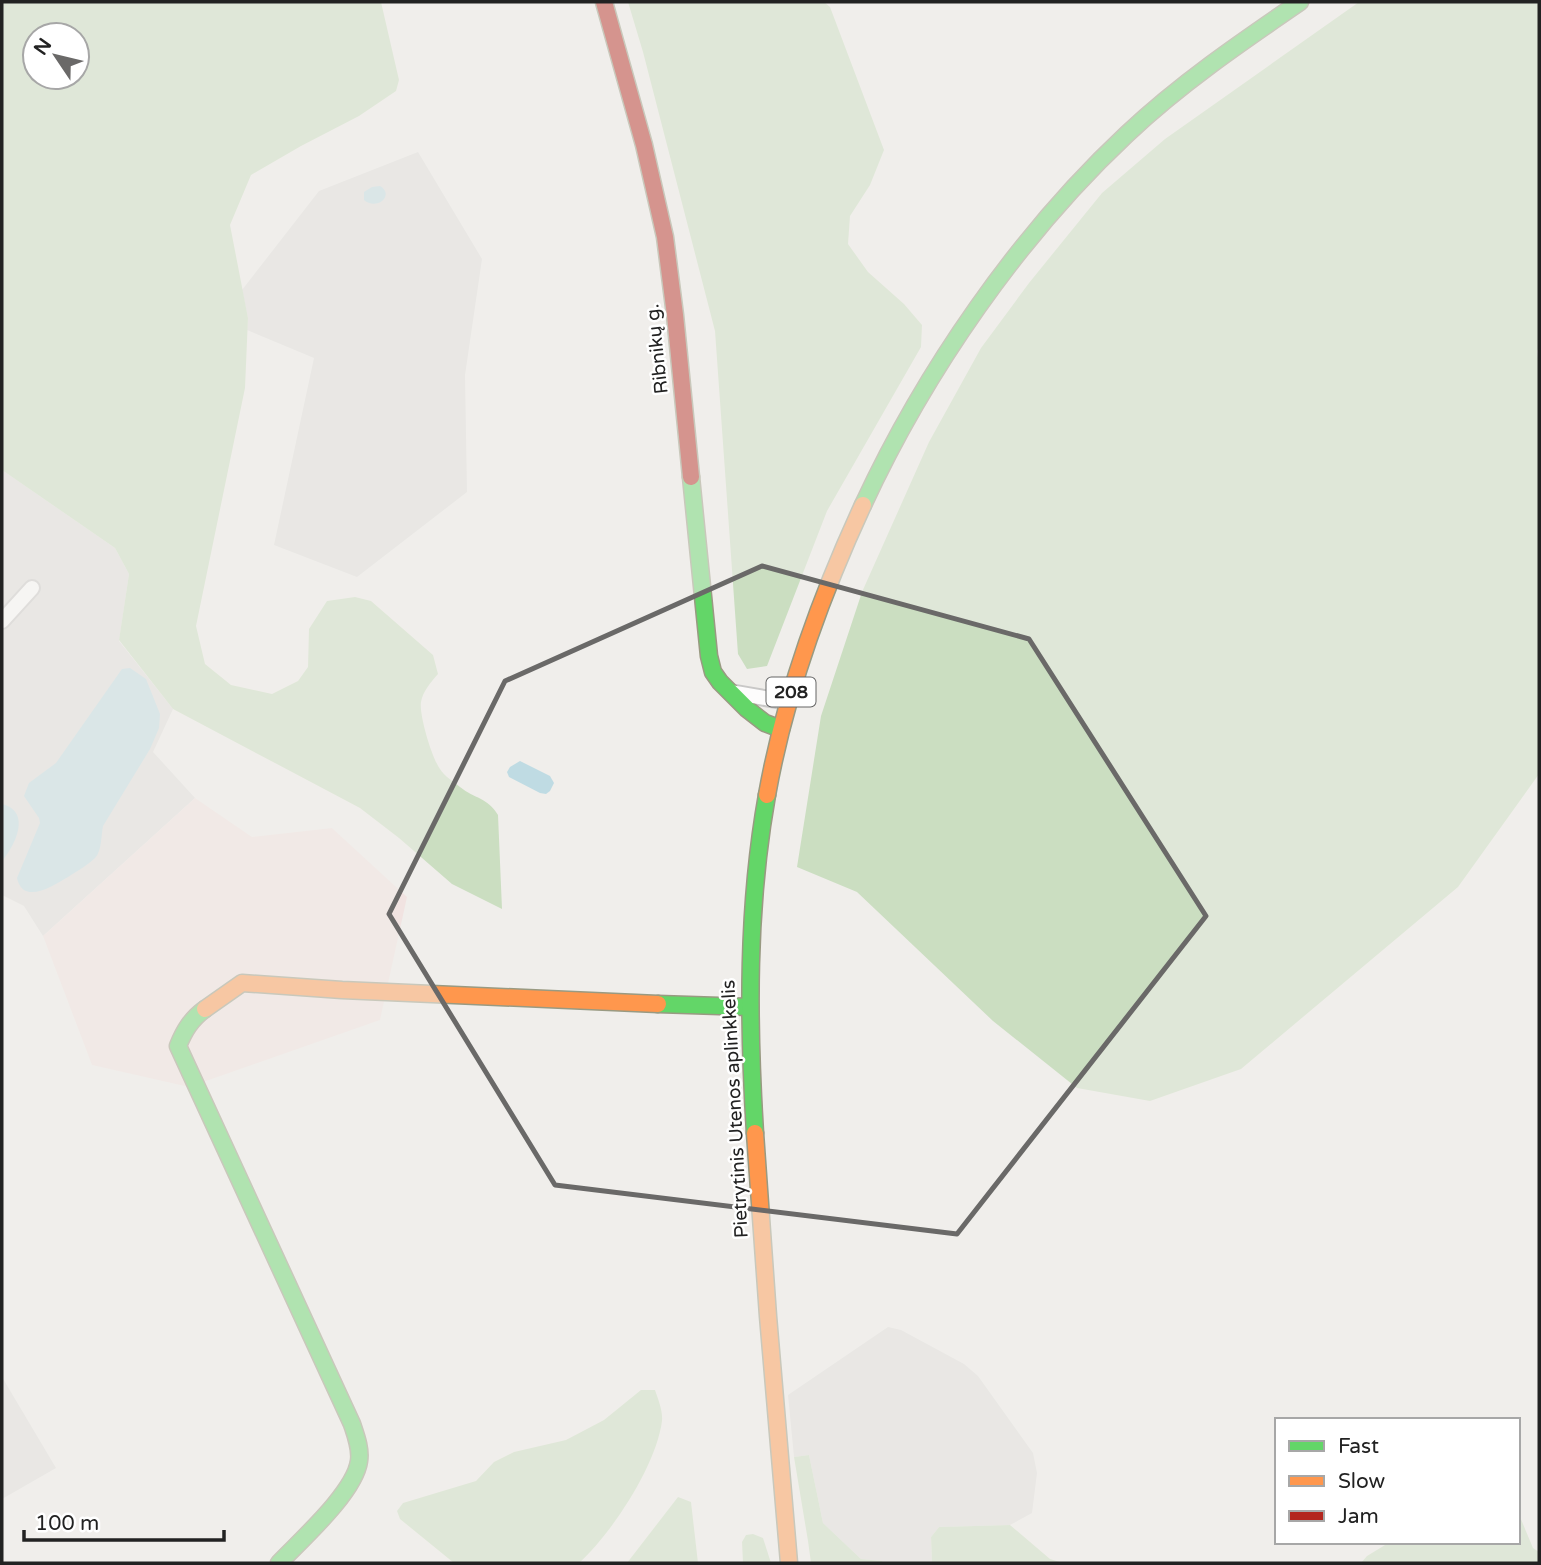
<svg xmlns="http://www.w3.org/2000/svg" width="1541" height="1565" font-family="'Varela Round',sans-serif">
	<style>
		.residential { fill: #dfdedc }
		.commercial { fill: #f1e3e1 }
		.forest { fill: #cbdec1; fill-rule: evenodd }
		.water { fill: #bfdbe3 }
		.lines { fill: none; stroke-linecap: round; stroke-linejoin: round }
		.street-casing { stroke: #c9c8c7; stroke-width: 18 }
		.fast-casing { stroke: #999a82; stroke-width: 19 }
		.slow-casing { stroke: #999a82; stroke-width: 19 }
		.jam-casing { stroke: #999a82; stroke-width: 19 }
		.street { stroke: #fdfcfc; stroke-width: 14 }
		.fast { stroke: #63d668; stroke-width: 16 }
		.slow { stroke: #ff974d; stroke-width: 16 }
		.jam { stroke: #b3261e; stroke-width: 16 }
		.marked { fill: none; stroke: #6a6968; stroke-width: 5; stroke-linejoin: round }
		.labels { text-anchor: middle; dominant-baseline: central; stroke-width: 5; stroke-linejoin: round; paint-order: stroke }
		.shield { fill: #fff; stroke: #646464; stroke-width: 2 }
		.shield-label { font-size: 18px; font-weight: bold; fill: #222 }
		.street-label { font-size: 19px; fill: #222; stroke: #fff }
	</style>
	<rect width="100%" height="100%" fill="#f0eeeb"/>
	<!-- residential -->
	<g class="residential">
		<path d="M418,152L482,259L465,375L467,492L357,577L274,545L314,358L247,330L248,318L242,290L319,191Z"/>
		<path d="M2,470L115,548L129,574L119,641L173,709L153,752L195,798L43,936L24,906L2,895Z"/>
		<path d="M888,1327L901,1330L964,1364L978,1376L1033,1453L1037,1473L1032,1513L1010,1525L939,1527L931,1537L932,1563H883L882,1561L861,1559L823,1523L809,1455L794,1457L788,1395Z"/>
		<path d="M2,1377L56,1468L2,1499Z"/>
	</g>
	<!-- commercial -->
	<path class="commercial" d="M195,798L252,837L332,828L407,897L380,1020L189,1087L92,1065L43,936Z"/>
	<!-- forest -->
	<g class="forest">
		<path d="M2,2H381L399,80L396,91L359,116L301,146L251,175L230,225L248,318L245,388L196,626L205,664L231,685L272,694L298,681L308,667L309,629L327,601L355,597L371,601L433,655L438,674C431,682 423,691 421,702C419,715 432,758 440,769C444,776 454,782 460,787C475,799 487,797 498,815L502,909L452,884L399,838L360,808L173,709L119,640L129,574L115,548L2,470ZM77,35V77H35V35Z"/>
		<path d="M628,2H824L830,7L884,150L870,185L850,216L848,244L868,272L904,304L922,325L921,347L827,511L767,666L747,669L738,654L715,331L643,52Z"/>
		<path d="M1359,2H1539V347L1537,351L1539,365V774L1458,887L1241,1069L1150,1101L1077,1088L993,1021L857,892L797,867L821,716L862,592L929,442L981,348L1029,283L1102,193L1165,139Z"/>
		<path d="M641,1390H655C658,1399 663,1411 662,1421C656,1466 612,1533 579,1563H454L400,1519L397,1511L403,1503L476,1481L494,1462L514,1452L566,1440L604,1420Z"/>
		<path d="M809,1455L823,1523L861,1559L882,1561L883,1563H811L808,1541L794,1457Z"/>
		<path d="M678,1497L691,1502L698,1563H627Z"/>
		<path d="M1518,1512L1533,1548L1539,1552V1563H1361L1367,1556L1390,1542H1518Z"/>
		<path d="M1010,1525L1050,1559L1063,1563H932L931,1537L939,1527Z"/>
		<path d="M753,1534L763,1538L771,1563H743L742,1542L746,1535Z"/>
	</g>
	<!-- water -->
	<g class="water">
		<path d="M380,186C395,195 377,211 364,200V192L372,187Z"/>
		<path d="M130,668L146,679L160,714L159,728L150,749L103,826C101,835 102,851 95,858C88,865 77,871 68,877C54,885 23,906 17,878L40,823L39,818L24,796L29,783L56,763L122,669Z"/>
		<path d="M520,761L550,776L554,783L550,791L546,794L540,793L509,777L507,772L510,767Z"/>
		<path d="M2,804C32,812 15,845 2,861Z"/>
	</g>
	<g class="lines">
		<!-- street casing -->
		<g class="street-casing">
			<g id="street">
				<path d="M2,621L32,588"/>
				<path d="M730,692L788,702"/>
			</g>
		</g>
		<!-- fast casing -->
		<g class="fast-casing">
			<g id="fast">
				<path d="M691,477L709,656L713,672L720,682L747,709L765,723L781,729"/>
				<path d="M863,505C925,371 1019,235 1127,134C1180,84 1240,43 1300,2"/>
				<path d="M658,1004L750,1007"/>
				<path d="M205,1009C191,1019 184,1031 178,1046L352,1424C356,1436 361,1449 359,1461C355,1492 301,1540 279,1563"/>
				<path d="M755,1133C748,1020 747,907 767,795"/>
			</g>
		</g>
		<!-- slow casing -->
		<g class="slow-casing">
			<g id="slow">
				<path d="M767,795C785,694 820,598 863,505"/>
				<path d="M205,1009L242,983L342,990L658,1004"/>
				<path d="M755,1133L768,1316L789,1563"/>
			</g>
		</g>
		<!-- jam casing -->
		<g class="jam-casing">
			<path id="jam" d="M604,2L644,145L665,237L675,315L691,477"/>
		</g>
		<!-- street -->
		<use href="#street" class="street"/>
		<!-- fast -->
		<use href="#fast" class="fast"/>
		<!-- slow -->
		<use href="#slow" class="slow"/>
		<!-- jam -->
		<use href="#jam" class="jam"/>
	</g>
	<!-- marked area -->
	<path d="M0 0H1541V1565H0ZM762,566L1029,639L1206,916L957,1234L555,1185L389,914L505,681Z" fill="#f0eeeb" fill-opacity=".55" fill-rule="evenodd"/>
	<path class="marked" d="M762,566L1029,639L1206,916L957,1234L555,1185L389,914L505,681Z"/>
	<g class="labels">
		<!-- shield labels -->
		<rect class="shield" x="766.5" y="677.5" width="49" height="29" rx="5"/>
		<g class="shield-label">
			<text x="791" y="692">208</text>
		</g>
		<!-- street labels -->
		<g class="street-label">
			<text transform="translate(657 349) rotate(-96)">Ribnikų g.</text>
			<text transform="translate(735 1109) rotate(-93)">Pietrytinis Utenos aplinkkelis</text>
		</g>
	</g>
	<!-- border -->
	<rect width="1541" height="1565" fill="none" stroke="#222222" stroke-width="7"/>
	<!-- legend -->
	<rect x="1275" y="1418" width="245" height="126" fill="#ffffff" stroke="#a7a7a7" stroke-width="2"/>
	<rect x="1289" y="1441" width="35" height="10" fill="#63d668" stroke="#a7a7a7" stroke-width="2"/>
	<text x="1338" y="1453" font-size="21" fill="#222222">Fast</text>
	<rect x="1289" y="1476" width="35" height="10" fill="#ff974d" stroke="#a7a7a7" stroke-width="2"/>
	<text x="1338" y="1488" font-size="21" fill="#222222">Slow</text>
	<rect x="1289" y="1511" width="35" height="10" fill="#b3261e" stroke="#a7a7a7" stroke-width="2"/>
	<text x="1338" y="1523" font-size="21" fill="#222222">Jam</text>
	<!-- north arrow -->
	<g transform="translate(56 56) rotate(305)"><circle r="33" fill="#ffffff" stroke="#a7a7a7" stroke-width="2"/>
	<path d="M0-5L12 26L0 18L-12 26Z" fill="#6a6968"/>
	<text y="-10" font-size="19" font-weight="bold" text-anchor="middle" fill="#222222">N</text>
	</g>
	<!-- scale -->
	<path d="M24 1530v10h200v-10" fill="none" stroke="#222222" stroke-width="3.5"/>
	<text x="35" y="1530" font-size="21" fill="#222222" stroke="#ffffff" stroke-width="5" paint-order="stroke">100 m</text>
</svg>
